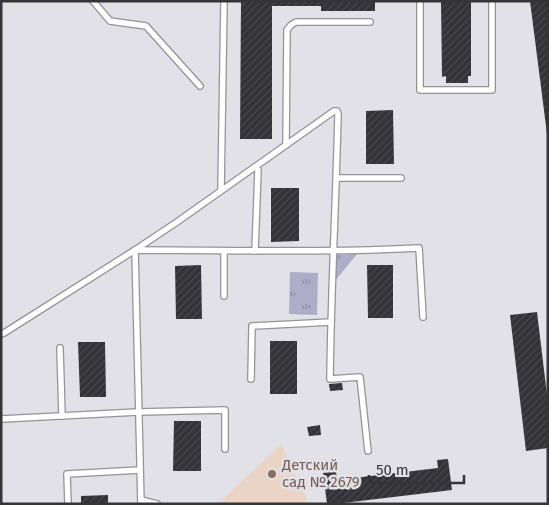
<svg xmlns="http://www.w3.org/2000/svg" width="549" height="505" font-family="'Fira Sans',sans-serif">
	<style>
		.education { fill: #e9d4c6 }
		.grass { fill: url(#grass-tufts) }
		.building { fill: url(#building-hatch) }
		.lines { fill: none; stroke-linecap: round; stroke-linejoin: round }
		.lane-casing { stroke: #929297; stroke-width: 8 }
		.lane { stroke: #fff; stroke-width: 5.5 }
		.education-dot { fill: #8d6e63; stroke: #e1e1e7; stroke-width: 2 }
		.labels { text-anchor: middle; dominant-baseline: central; stroke-width: 5; stroke-linejoin: round; paint-order: stroke }
		.education-label { font-size: 15px; fill: #785e54; stroke: #e1e1e7; text-anchor: start }
	</style>
	<defs>
		<pattern id="grass-tufts" width="24" height="20" patternUnits="userSpaceOnUse" patternTransform="scale(1.25)"><rect width="24" height="20" fill="#adadc7"/><path d="M3 7l-1-3M5 7V3M7 7l1-3M15 17l-1-3M17 17v-4M19 17l1-3" fill="none" stroke="#8e8ea2"/></pattern>
		<pattern id="building-hatch" width="6" height="6" patternUnits="userSpaceOnUse" patternTransform="scale(1.25)"><rect width="6" height="6" fill="#323237"/><path d="M-1 1l2-2M0 6l6-6M5 7l2-2" fill="none" stroke="#48484c"/></pattern>
	</defs>
	<rect width="100%" height="100%" fill="#e1e1e7"/>
	<!-- education -->
	<path class="education" d="M281,444L309,504H218Z"/>
	<!-- grass -->
	<g class="grass">
		<path d="M357,254L335,281L337,255Z"/>
		<path d="M290,272L318,273L317,315L289,314Z"/>
	</g>
	<!-- building -->
	<g class="building">
		<path d="M241,1H375V11H321V6H272V139H240Z"/>
		<path d="M441,1H471V76H468V83H446V76L442,77Z"/>
		<path d="M530,1H548V134H547Z"/>
		<path d="M393,110L394,164H366V111Z"/>
		<path d="M271,188H299V241L271,242Z"/>
		<path d="M201,265L202,319H176L175,266Z"/>
		<path d="M367,265H393V318H368Z"/>
		<path d="M537,312L548,403V448L526,451L510,315Z"/>
		<rect x="270" y="341" width="27" height="53"/>
		<path d="M78,342H105L106,397H80Z"/>
		<path d="M342,383L343,390L330,391L329,384Z"/>
		<path d="M174,421H201V471H173Z"/>
		<path d="M320,425L321,435L309,436L307,427Z"/>
		<path d="M448,459L452,490L335,504H327L323,473L336,471L337,480L438,468L437,460Z"/>
		<path d="M108,495V504H81V496Z"/>
	</g>
	<g class="lines">
		<!-- lane casing -->
		<g class="lane-casing">
			<g id="lane">
				<path d="M93,1L110,21L146,26L200,86"/>
				<path d="M420,1V90H492V1"/>
				<path d="M286,145L287,30L291,25L296,22H370"/>
				<path d="M255,167L258,170L255,251"/>
				<path d="M337,178H401"/>
				<path d="M221,190L224,1"/>
				<path d="M224,251V296"/>
				<path d="M1,334L4,333L135,250L177,222L334,111H337L338,114C336,202 331,290 330,379L360,377L368,451"/>
				<path d="M60,348L62,416"/>
				<path d="M251,379L252,326L331,322"/>
				<path d="M1,419L138,412L225,410V449"/>
				<path d="M141,500L157,504"/>
				<path d="M68,504L67,474L140,470"/>
				<path d="M141,504L135,250C230,250 324,253 419,248L423,317"/>
			</g>
		</g>
		<!-- lane -->
		<use href="#lane" class="lane"/>
	</g>
	<!-- markers -->
	<circle class="education-dot" cx="272" cy="474" r="5"/>
	<g class="labels">
		<!-- education labels -->
		<g class="education-label">
			<text x="282" y="465">Детский<tspan x="282" dy="17">сад № 2679</tspan></text>
		</g>
	</g>
	<!-- border -->
	<rect width="549" height="505" fill="none" stroke="#353537" stroke-width="5"/>
	<!-- scale -->
	<path d="M369 475v8h95v-8" fill="none" stroke="#353537" stroke-width="2.5"/>
	<text x="376" y="475" font-size="15" fill="#353537" stroke="#e1e1e7" stroke-width="4" paint-order="stroke">50 m</text>
</svg>
